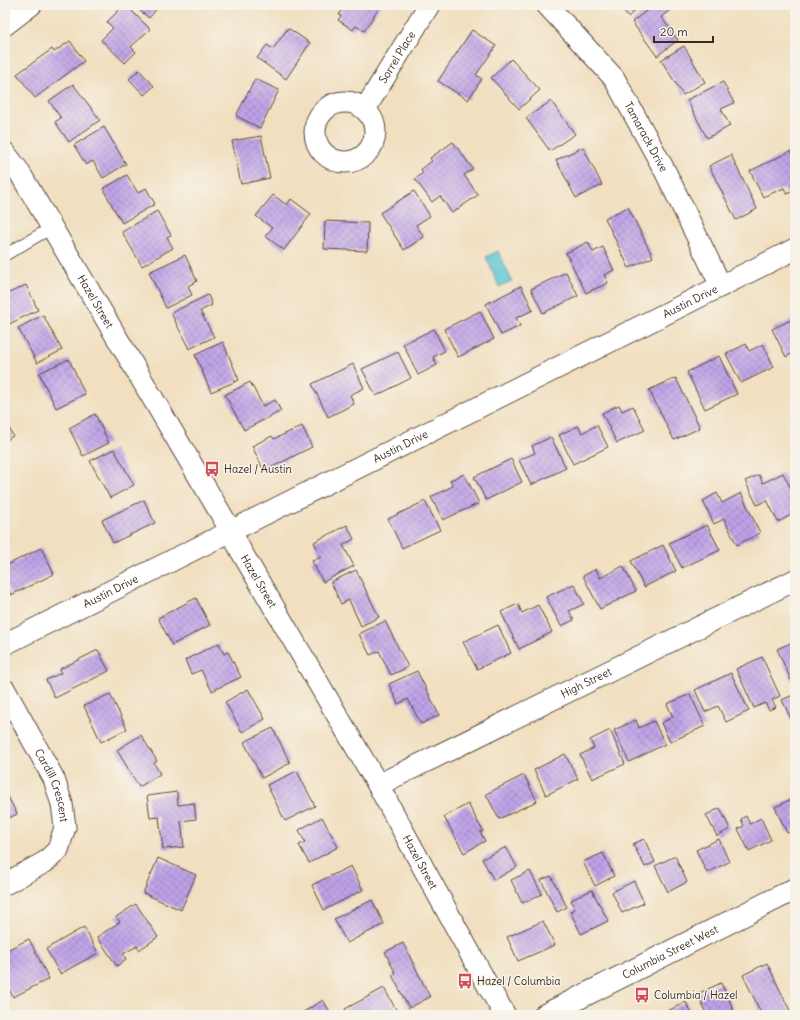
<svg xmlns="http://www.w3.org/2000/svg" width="800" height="1020" font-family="Delius,sans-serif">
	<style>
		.water { fill: #59c5d2; stroke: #4a7878 }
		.building { fill: url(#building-cross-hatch) }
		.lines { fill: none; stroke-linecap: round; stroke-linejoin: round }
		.service-casing { stroke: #564536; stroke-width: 13 }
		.minor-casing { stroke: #564536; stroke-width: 23 }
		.secondary-casing { stroke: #564536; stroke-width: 24 }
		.service { stroke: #fff; stroke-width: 11 }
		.minor { stroke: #fff; stroke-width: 21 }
		.secondary { stroke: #fff; stroke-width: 22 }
		.labels { text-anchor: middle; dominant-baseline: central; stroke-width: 3; stroke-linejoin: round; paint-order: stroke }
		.street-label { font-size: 11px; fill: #3b2a1e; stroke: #f7f3e8 }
		.poi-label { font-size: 11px; fill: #3b2a1e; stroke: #f7f3e8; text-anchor: start }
	</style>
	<defs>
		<pattern id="building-cross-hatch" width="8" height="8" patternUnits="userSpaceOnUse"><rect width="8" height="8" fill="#bea3e8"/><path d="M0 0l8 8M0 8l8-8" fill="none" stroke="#9c85bb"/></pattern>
	</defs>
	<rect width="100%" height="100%" fill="#f7f3e8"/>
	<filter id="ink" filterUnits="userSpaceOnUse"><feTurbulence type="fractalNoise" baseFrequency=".025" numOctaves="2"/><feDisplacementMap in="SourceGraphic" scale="8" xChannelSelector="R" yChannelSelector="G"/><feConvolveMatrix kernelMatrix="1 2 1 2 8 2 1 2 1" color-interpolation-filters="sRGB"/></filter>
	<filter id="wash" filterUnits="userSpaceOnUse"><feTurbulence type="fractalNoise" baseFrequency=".012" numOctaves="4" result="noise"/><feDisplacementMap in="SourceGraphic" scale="16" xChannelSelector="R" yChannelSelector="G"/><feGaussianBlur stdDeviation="0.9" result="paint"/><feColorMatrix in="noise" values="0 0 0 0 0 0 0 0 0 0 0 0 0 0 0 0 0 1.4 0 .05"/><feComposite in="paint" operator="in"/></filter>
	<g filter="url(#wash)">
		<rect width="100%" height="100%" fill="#f1dfc0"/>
		<!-- water -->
		<path class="water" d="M498,251L512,281L499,287L486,257Z"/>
		<g id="blocks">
			<!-- building -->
			<g class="building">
				<path d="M124,5H126L150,29L131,47L136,52L125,63L101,40L113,28L107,22Z"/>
				<path d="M133,5H160L149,18Z"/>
				<path d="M345,5H381L364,31L356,26L353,30L338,20L341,16L339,15Z"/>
				<path d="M617,5H641L628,17Z"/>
				<path d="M654,5H666L670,10L661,17L678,40L657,56L632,22Z"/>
				<path d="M288,28L310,43L286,79L257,58L267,45L273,49Z"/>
				<path d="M472,30L496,46L476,75L482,79L468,100L438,81Z"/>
				<path d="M70,41L84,61L35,98L17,74L52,49L54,52Z"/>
				<path d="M684,46L705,82L683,95L661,60Z"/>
				<path d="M511,59L540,90L519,109L491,78Z"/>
				<path d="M139,70L154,86L144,95L129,79Z"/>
				<path d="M255,79L279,90L260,128L236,116Z"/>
				<path d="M723,82L734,103L721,109L730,126L707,138L687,100Z"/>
				<path d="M73,84L100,120L69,142L55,122L61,118L49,101Z"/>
				<path d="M551,101L575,134L550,151L526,118Z"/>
				<path d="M104,127L126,164L103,178L93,161L86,165L74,145Z"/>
				<path d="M261,136L270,178L241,184L232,141Z"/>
				<path d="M453,142L473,169L464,175L478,195L452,213L440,196L432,202L415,179L423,173L421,169L432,161L430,158Z"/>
				<path d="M583,147L602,185L576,198L556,160Z"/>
				<path d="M791,151L795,159V190L787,194L784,188L763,197L750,171Z"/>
				<path d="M731,155L757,209L736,220L709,166Z"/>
				<path d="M127,175L138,193L146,188L155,204L122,223L103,189Z"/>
				<path d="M414,191L430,216L416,225L424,237L404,250L380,213Z"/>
				<path d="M273,195L287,205L291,199L311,214L284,250L265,236L272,228L256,216Z"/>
				<path d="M628,207L653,257L629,268L605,218Z"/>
				<path d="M157,211L171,235L167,237L173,248L142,266L122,232Z"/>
				<path d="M325,221L368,223L367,251L324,249Z"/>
				<path d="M588,242L593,252L603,247L614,270L604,275L608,283L586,293L566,253Z"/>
				<path d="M185,255L197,281L188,286L192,295L166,308L149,272Z"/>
				<path d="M566,272L578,296L543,313L531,289Z"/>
				<path d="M26,285L38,310L5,326V295Z"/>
				<path d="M521,286L533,310L516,318L520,326L501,335L486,304Z"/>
				<path d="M208,295L212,305L200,311L214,337L189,349L171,313Z"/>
				<path d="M480,311L494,339L458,357L444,329Z"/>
				<path d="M43,315L62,350L37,363L18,328Z"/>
				<path d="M795,318V352L786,357L772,329Z"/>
				<path d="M434,329L445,351L433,357L437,365L418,375L403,344Z"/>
				<path d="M223,342L239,380L211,392L195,355Z"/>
				<path d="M746,344L749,351L763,344L774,367L741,383L726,354Z"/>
				<path d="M398,352L411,378L376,396L362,369Z"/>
				<path d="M719,356L737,394L705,409L687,372Z"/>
				<path d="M69,359L85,394L56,408L39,373Z"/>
				<path d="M353,364L364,388L350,395L354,404L328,417L312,384Z"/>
				<path d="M676,378L700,428L674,440L649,390Z"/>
				<path d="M250,382L263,406L275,400L281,411L244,430L225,395Z"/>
				<path d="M619,405L622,411L633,406L645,430L617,443L602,413Z"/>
				<path d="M95,414L109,443L83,456L69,428Z"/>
				<path d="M7,424L13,436L5,441V425Z"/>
				<path d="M597,425L608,447L573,464L559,435L578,426L582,433Z"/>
				<path d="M302,426L312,447L264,471L252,446L272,436L274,439Z"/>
				<path d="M551,437L566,468L531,485L519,460L535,453L532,446Z"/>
				<path d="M114,449L134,485L110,498L90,461Z"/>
				<path d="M511,459L522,482L486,500L474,477Z"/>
				<path d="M783,473L795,496V513L778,522L767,500L757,505L745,481L759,475L763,483Z"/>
				<path d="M464,474L479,503L443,520L431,497L453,486L450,480Z"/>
				<path d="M717,493L722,503L741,493L760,533L737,545L724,519L714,524L703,501Z"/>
				<path d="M144,500L155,523L113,543L102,520Z"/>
				<path d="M425,501L440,530L402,548L388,519Z"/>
				<path d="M347,525L354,539L343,545L354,566L323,582L312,561L321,557L314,542Z"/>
				<path d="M707,525L720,550L682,568L669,543Z"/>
				<path d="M5,531L10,541L5,543Z"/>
				<path d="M663,545L676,571L644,587L631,561Z"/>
				<path d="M41,548L54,574L11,595L5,582V566Z"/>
				<path d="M623,566L636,591L600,609L583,576L596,569L600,578Z"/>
				<path d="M356,570L379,617L361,626L349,600L341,604L331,582Z"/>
				<path d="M574,584L584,604L569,611L574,620L561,626L546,597Z"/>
				<path d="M196,598L210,625L172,645L158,618Z"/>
				<path d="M518,604L522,613L538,605L552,632L519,649L501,612Z"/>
				<path d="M385,621L408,667L391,675L379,651L370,655L359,634Z"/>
				<path d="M498,625L511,653L477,669L463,642Z"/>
				<path d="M795,641V678L791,680L777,649Z"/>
				<path d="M219,643L224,654L228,652L241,677L212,691L201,670L191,674L185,660Z"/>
				<path d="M98,650L109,671L55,698L46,680L61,673L60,669Z"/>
				<path d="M762,657L780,696L772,700L776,707L769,710L765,703L754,708L736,669Z"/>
				<path d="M417,671L439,715L421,724L408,699L398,704L389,684Z"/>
				<path d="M731,673L749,711L726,722L718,706L705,712L695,690Z"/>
				<path d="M248,689L265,719L242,732L225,702Z"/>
				<path d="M110,694L127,729L101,742L84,706Z"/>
				<path d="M690,694L705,726L670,742L661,723L673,717L667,704Z"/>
				<path d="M793,695L795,700V719L792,721L782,700Z"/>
				<path d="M636,720L639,728L654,721L665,744L629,762L614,730Z"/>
				<path d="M273,728L290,763L262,778L244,742Z"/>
				<path d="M610,730L625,764L592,779L580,755L594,748L590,740Z"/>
				<path d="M141,735L157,761L154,763L160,774L139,787L117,750Z"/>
				<path d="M565,754L578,779L546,795L534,770Z"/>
				<path d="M297,771L315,806L285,821L267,785Z"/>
				<path d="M524,775L537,801L499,819L486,794Z"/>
				<path d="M5,791L17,814L5,820Z"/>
				<path d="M177,792L178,805L194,803L196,819L181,821L184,847L163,849L159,817L150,818L147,796Z"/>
				<path d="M795,797V829L787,833L775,807Z"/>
				<path d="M468,804L483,831L480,832L485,841L464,853L444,817Z"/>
				<path d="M720,808L730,829L717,836L706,815Z"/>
				<path d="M746,816L750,824L761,818L771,840L749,851L738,829L744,826L741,819Z"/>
				<path d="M322,817L338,847L309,863L299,845L305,842L299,830Z"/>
				<path d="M644,839L655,862L645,867L633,844Z"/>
				<path d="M719,839L729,862L707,873L696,850Z"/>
				<path d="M506,847L517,867L494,880L482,859Z"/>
				<path d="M603,853L614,876L595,886L583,862Z"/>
				<path d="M675,856L687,882L668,892L655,866Z"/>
				<path d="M158,858L196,875L181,910L143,893Z"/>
				<path d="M351,866L363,890L324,910L312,885Z"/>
				<path d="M530,871L542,894L522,903L511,880Z"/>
				<path d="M551,876L567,907L557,912L541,880Z"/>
				<path d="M634,881L644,903L622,913L612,892Z"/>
				<path d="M592,890L608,921L581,934L570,911L575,909L571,900Z"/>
				<path d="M372,900L384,924L347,943L334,919Z"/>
				<path d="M136,904L158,937L139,950L137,946L123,954L126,959L117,966L97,937L120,922L116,917Z"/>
				<path d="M543,921L555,945L518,961L507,937Z"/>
				<path d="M84,927L98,953L60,974L46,949Z"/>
				<path d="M29,939L49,979L13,997L5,981V951Z"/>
				<path d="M403,943L430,997L409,1008L392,975L396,974L385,952Z"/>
				<path d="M767,963L792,1015H762L743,975Z"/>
				<path d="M721,983L736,1015H707L697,994Z"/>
				<path d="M384,988L398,1013L395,1015H348L345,1009Z"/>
				<path d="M323,1000L332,1015H303L302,1013Z"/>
				<path d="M686,1002L692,1015H659Z"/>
			</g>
		</g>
	</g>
	<g filter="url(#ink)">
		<use href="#blocks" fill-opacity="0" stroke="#564536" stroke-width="1"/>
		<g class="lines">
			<!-- service casing -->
			<g class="service-casing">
				<path id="service" d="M5,255L51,228"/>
			</g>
			<!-- minor casing -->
			<g class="minor-casing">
				<g id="minor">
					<path id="s1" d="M547,5L614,78L665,171L721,286"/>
					<path d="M5,25L31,5"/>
					<circle cx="345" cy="132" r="30"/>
					<path id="s2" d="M365,109L429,5"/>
					<path id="s3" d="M5,153L18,170L231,531L241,551L378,785L488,986L505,1015"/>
					<path id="s4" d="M5,644L795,249"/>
					<path id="s5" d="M5,690L54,779L62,804L65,827L58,850L45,862L5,884"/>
					<path id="s6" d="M378,785L795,580"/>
				</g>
			</g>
			<!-- secondary casing -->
			<g class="secondary-casing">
				<g id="secondary">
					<path id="s7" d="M545,1015L795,889"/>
				</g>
			</g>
			<!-- service -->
			<use href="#service" class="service"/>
			<!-- minor -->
			<use href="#minor" class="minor"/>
			<!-- secondary -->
			<use href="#secondary" class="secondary"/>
		</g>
	</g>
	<!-- icons -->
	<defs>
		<g id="bus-bare" transform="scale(1.2)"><path d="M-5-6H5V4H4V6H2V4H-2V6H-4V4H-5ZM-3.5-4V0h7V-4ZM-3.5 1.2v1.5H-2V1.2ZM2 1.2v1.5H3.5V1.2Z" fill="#d1495b" stroke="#f7f3e8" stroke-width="2.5" paint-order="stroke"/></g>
	</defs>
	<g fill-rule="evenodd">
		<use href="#bus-bare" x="212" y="469"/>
		<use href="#bus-bare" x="465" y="981"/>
		<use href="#bus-bare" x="642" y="995"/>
	</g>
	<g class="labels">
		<!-- street labels -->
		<g class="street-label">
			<text stroke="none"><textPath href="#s2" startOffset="61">Sorrel Place</textPath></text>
			<text stroke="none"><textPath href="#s1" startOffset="166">Tamarack Drive</textPath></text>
			<text stroke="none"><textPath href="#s3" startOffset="174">Hazel Street</textPath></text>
			<text stroke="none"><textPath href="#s4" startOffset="766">Austin Drive</textPath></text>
			<text stroke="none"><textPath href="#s4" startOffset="442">Austin Drive</textPath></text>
			<text stroke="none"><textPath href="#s3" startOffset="498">Hazel Street</textPath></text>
			<text stroke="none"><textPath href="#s4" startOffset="118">Austin Drive</textPath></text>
			<text stroke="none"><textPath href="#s6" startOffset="232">High Street</textPath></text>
			<text stroke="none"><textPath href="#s5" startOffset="107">Cardill Crescent</textPath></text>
			<text stroke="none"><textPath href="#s3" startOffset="822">Hazel Street</textPath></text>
			<text stroke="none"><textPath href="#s7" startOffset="140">Columbia Street West</textPath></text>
		</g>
		<!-- poi labels -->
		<g class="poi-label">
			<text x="224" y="469">Hazel / Austin</text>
			<text x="477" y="981">Hazel / Columbia</text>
			<text x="654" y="995">Columbia / Hazel</text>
		</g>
	</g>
	<!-- margin -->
	<rect width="800" height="1020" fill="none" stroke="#f7f3e8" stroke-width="20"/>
	<!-- scale -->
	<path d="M654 36v6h59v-6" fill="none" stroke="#3b2a1e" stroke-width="2"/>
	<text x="660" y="36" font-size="12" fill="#3b2a1e" stroke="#f7f3e8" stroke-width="3" paint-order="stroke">20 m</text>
</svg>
